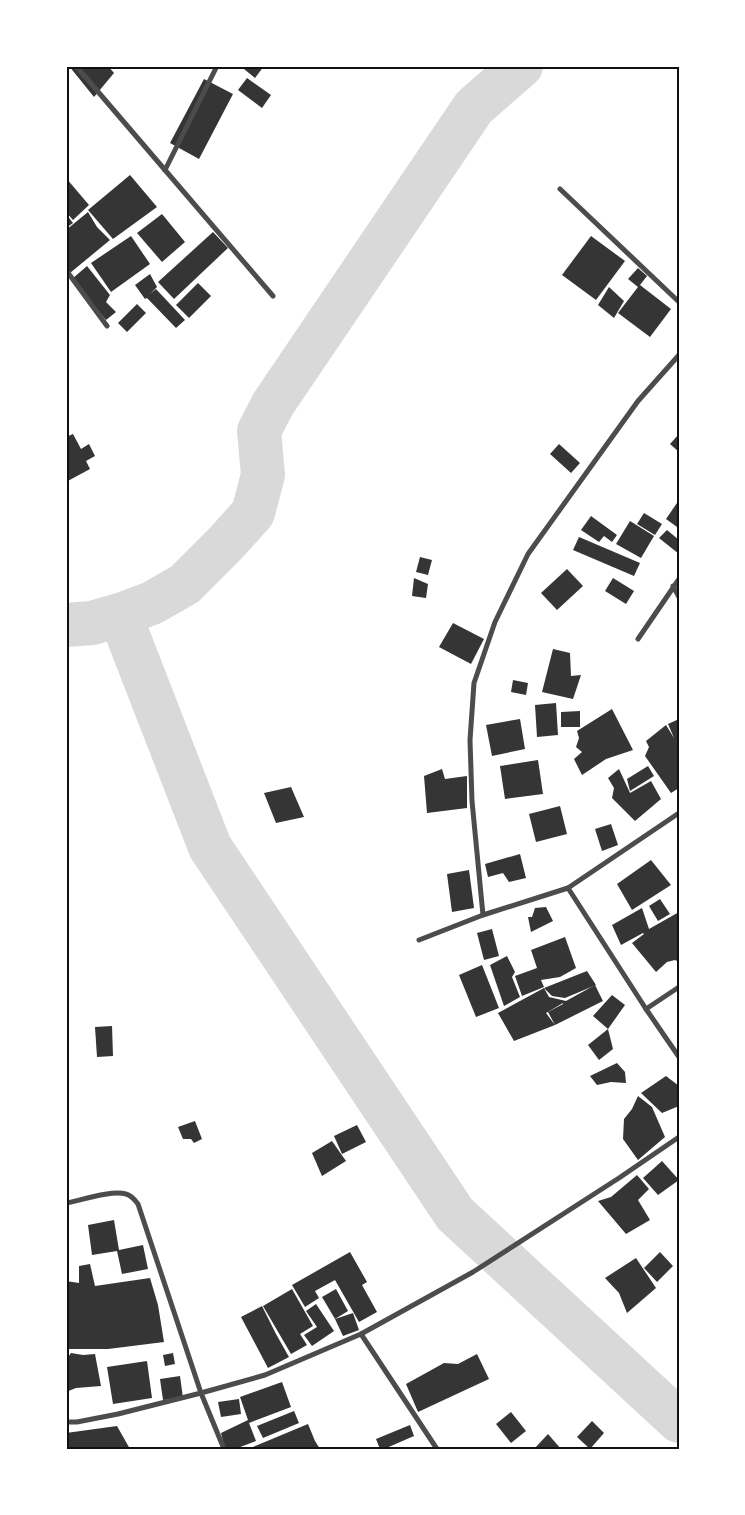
<svg xmlns="http://www.w3.org/2000/svg" width="745" height="1515" font-family="'Archivo Narrow',sans-serif">
	<style>
		.lines { fill: none; stroke-linecap: round; stroke-linejoin: round }
		.river { stroke: #d9d9d9; stroke-width: 44 }
		.building { fill: #353535 }
		.minor { stroke: #4c4c4c; stroke-width: 5 }
		.neatline { fill: none; stroke: #111; stroke-width: 2 }
	</style>
	<rect width="100%" height="100%" fill="#fff"/>
	<g class="lines">
		<!-- river -->
		<g class="river">
			<path d="M120,615L210,847L455,1214L679,1421"/>
			<path d="M66,625L92,623L120,615L152,603L185,584L225,544L253,513L263,475L259,431L273,404L474,107L521,66"/>
		</g>
	</g>
	<!-- building -->
	<g class="building">
		<path d="M69,66H108L114,73L94,97Z"/>
		<path d="M246,66H264L255,78L244,69Z"/>
		<path d="M247,78L271,95L262,108L238,90Z"/>
		<path d="M204,79L233,94L199,159L170,143Z"/>
		<path d="M130,175L157,207L113,239L88,210Z"/>
		<path d="M66,178L89,205L73,220L66,212Z"/>
		<path d="M88,212L97,227L110,240L70,273L66,269V230Z"/>
		<path d="M66,214L73,223L66,228Z"/>
		<path d="M162,214L185,242L162,262L137,233Z"/>
		<path d="M213,232L228,248L174,299L158,282Z"/>
		<path d="M131,236L150,264L111,292L91,263Z"/>
		<path d="M591,236L625,261L596,300L562,275Z"/>
		<path d="M87,266L110,295L106,302L116,312L106,320L72,279Z"/>
		<path d="M638,268L647,276L640,285L671,309L650,337L618,313L638,287L628,279Z"/>
		<path d="M150,274L157,287L150,294L156,289L185,320L176,328L147,298L145,299L135,285Z"/>
		<path d="M198,283L211,296L189,318L176,305Z"/>
		<path d="M609,287L624,301L614,318L598,305Z"/>
		<path d="M137,304L146,313L127,332L118,323Z"/>
		<path d="M73,434L81,449L89,444L95,456L86,461L90,469L66,482V437Z"/>
		<path d="M679,434V452L670,444Z"/>
		<path d="M559,444L580,463L571,473L550,454Z"/>
		<path d="M679,500V525L677,527L666,519Z"/>
		<path d="M644,513L662,524L655,535L637,524Z"/>
		<path d="M591,516L617,535L612,542L604,536L599,542L581,530Z"/>
		<path d="M630,521L654,536L641,558L616,544Z"/>
		<path d="M667,530L679,540V554L659,538Z"/>
		<path d="M579,537L640,563L634,576L573,550Z"/>
		<path d="M420,557L432,560L428,575L416,572Z"/>
		<path d="M567,569L583,586L557,610L541,593Z"/>
		<path d="M414,578L428,584L426,598L412,596Z"/>
		<path d="M613,578L634,591L626,604L605,591Z"/>
		<path d="M453,623L484,639L471,664L439,647Z"/>
		<path d="M553,649L570,653L571,676L581,675L573,699L542,692Z"/>
		<path d="M513,680L528,683L526,695L511,692Z"/>
		<path d="M556,703L558,735L537,737L535,705Z"/>
		<path d="M612,709L633,750L606,759L582,775L574,759L582,752L576,747L579,738L577,731Z"/>
		<path d="M580,711V727H561V712Z"/>
		<path d="M520,719L525,749L492,756L486,725Z"/>
		<path d="M679,719V788L671,793L645,756L649,747L646,741L666,725L674,738L668,724Z"/>
		<path d="M538,760L543,794L505,799L500,766Z"/>
		<path d="M648,766L654,776L630,791L627,779Z"/>
		<path d="M442,769L445,779L467,776V808L427,813L424,776Z"/>
		<path d="M619,769L631,795L630,793L651,781L661,799L635,821L612,798L614,788L608,778Z"/>
		<path d="M291,787L304,817L276,823L264,793Z"/>
		<path d="M560,806L567,834L536,842L529,814Z"/>
		<path d="M611,824L618,845L602,851L595,829Z"/>
		<path d="M520,854L526,878L509,882L503,873L488,877L485,864Z"/>
		<path d="M651,860L671,885L632,910L617,884Z"/>
		<path d="M469,870L474,908L452,912L447,874Z"/>
		<path d="M660,899L670,914L658,921L649,906Z"/>
		<path d="M546,907L553,921L531,932L528,917H532L535,908Z"/>
		<path d="M642,908L649,929L679,912V962L675,960L667,962L656,972L632,943L644,934L643,933L621,945L612,925Z"/>
		<path d="M492,929L499,956L484,960L477,933Z"/>
		<path d="M565,937L576,968L560,977L541,980L544,987L522,996L515,976L537,968L531,950Z"/>
		<path d="M507,956L515,972L512,977L520,997L504,1006L490,965Z"/>
		<path d="M482,965L499,1008L476,1017L459,975Z"/>
		<path d="M587,971L596,985L565,998L552,996L544,988Z"/>
		<path d="M595,985L603,1001L555,1025L548,1012L563,1004V1003L546,1013L555,1025L514,1041L498,1013L544,988L549,997L566,1001Z"/>
		<path d="M612,995L625,1005L608,1029L593,1016Z"/>
		<path d="M112,1026L113,1056L97,1057L95,1027Z"/>
		<path d="M608,1029L613,1049L599,1060L588,1045Z"/>
		<path d="M617,1063L625,1072L626,1083L611,1082L597,1085L590,1076Z"/>
		<path d="M666,1076L679,1086V1106L662,1113L641,1093Z"/>
		<path d="M638,1096L652,1107L665,1137L638,1160L623,1139L624,1119L632,1109Z"/>
		<path d="M195,1121L202,1139L194,1143L191,1139H183L178,1127Z"/>
		<path d="M357,1125L366,1142L342,1154L334,1136Z"/>
		<path d="M332,1141L346,1161L322,1176L312,1153Z"/>
		<path d="M662,1161L679,1180L658,1195L643,1178Z"/>
		<path d="M637,1175L649,1189L638,1200L650,1220L626,1234L598,1201L611,1197Z"/>
		<path d="M114,1220L119,1250L143,1245L148,1269L122,1274L117,1251L92,1255L88,1225Z"/>
		<path d="M350,1252L367,1282L362,1285L377,1312L359,1322L335,1280L315,1291L319,1298L305,1307L292,1285Z"/>
		<path d="M660,1252L673,1266L657,1282L644,1268Z"/>
		<path d="M636,1258L656,1288L627,1313L619,1293L605,1278Z"/>
		<path d="M90,1264L95,1286L150,1278L158,1305L164,1342L108,1349H66V1281L79,1283V1266Z"/>
		<path d="M292,1289L313,1326L300,1334L307,1345L291,1354L263,1306Z"/>
		<path d="M336,1289L348,1311L335,1319L322,1297Z"/>
		<path d="M316,1304L334,1331L312,1346L304,1335L317,1327L306,1311Z"/>
		<path d="M262,1306L276,1334L289,1357L268,1368L241,1317Z"/>
		<path d="M353,1313L359,1330L343,1336L335,1319Z"/>
		<path d="M71,1353L83,1355L95,1354L101,1386L76,1388L66,1392V1360Z"/>
		<path d="M173,1353L175,1364L165,1366L163,1355Z"/>
		<path d="M477,1354L489,1379L418,1412L406,1384L444,1363L458,1364Z"/>
		<path d="M147,1361L152,1398L113,1404L107,1367Z"/>
		<path d="M180,1376L183,1398L163,1400L160,1379Z"/>
		<path d="M282,1382L291,1407L249,1423L256,1441L235,1449H225L221,1433L248,1420L240,1397Z"/>
		<path d="M239,1399L241,1414L221,1417L218,1402Z"/>
		<path d="M294,1411L299,1423L263,1438L257,1426Z"/>
		<path d="M511,1412L526,1431L511,1443L496,1424Z"/>
		<path d="M592,1421L604,1433L590,1449L577,1437Z"/>
		<path d="M308,1424L315,1441L320,1449H248Z"/>
		<path d="M410,1425L414,1436L384,1449H380L376,1439Z"/>
		<path d="M117,1426L130,1449H69L66,1439V1433Z"/>
		<path d="M548,1434L561,1449H534Z"/>
	</g>
	<g class="lines">
		<!-- minor -->
		<g class="minor">
			<path d="M76,66L165,170L273,296"/>
			<path d="M165,170L217,66"/>
			<path d="M560,189L679,302"/>
			<path d="M66,270L107,326"/>
			<path d="M673,586L679,597"/>
			<path d="M638,639L679,579"/>
			<path d="M568,888L646,1009L679,1057"/>
			<path d="M483,915L472,801L470,740L474,683L495,622L528,554L638,401L679,355"/>
			<path d="M419,940L483,915L568,888L679,813"/>
			<path d="M646,1009L679,987"/>
			<path d="M66,1203C82,1200 111,1190 126,1194C131,1195 135,1200 138,1204L201,1393L224,1449"/>
			<path d="M361,1334L437,1449"/>
			<path d="M66,1422H77L118,1414L201,1393L265,1375L361,1334L473,1272L619,1178L679,1137"/>
		</g>
	</g>
	<!-- border -->
	<rect width="745" height="1515" fill="none" stroke="#ffffff" stroke-width="135"/>
	<rect x="68" y="68" width="610" height="1380" class="neatline"/>
</svg>
